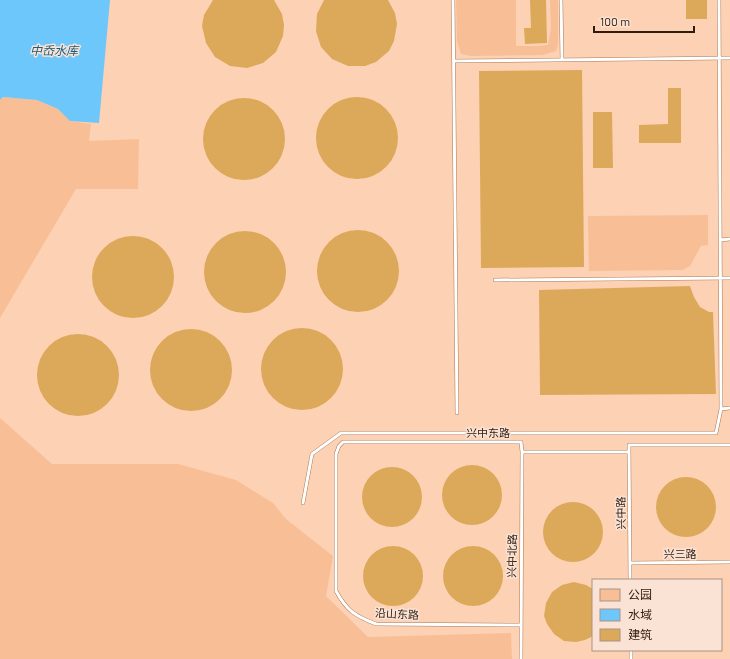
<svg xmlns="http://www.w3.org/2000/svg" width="730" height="659" viewBox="0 0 730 659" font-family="Barlow,'Noto Sans SC',sans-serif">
  <rect width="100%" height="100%" fill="#fdd1b3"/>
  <!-- green -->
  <path fill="#f8bf96" d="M456,0H516V46H538L548,45L551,28L550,0H558V44L556,51L543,55L471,56L461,54L457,41Z
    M3,97L37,100L58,109L70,121L91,124L89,141L139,139L138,189H76L0,318V100Z
    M708,215V245L701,246L690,266L683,270L589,271L588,216Z
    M0,418L52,464H178L236,480L273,503L286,519L333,556L326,596L368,637L511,633L512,659H0Z"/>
  <!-- water -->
  <path fill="#6ec7fb" d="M0,0H110L99,123L70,121L58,109L37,100L3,97L0,100Z"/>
  <!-- building -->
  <path fill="#dca95b" d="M213,0H274L282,14L284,25L283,36L276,52L263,63L247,68L230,66L215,57L206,43L202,26L204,15Z
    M324,0H388L395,13L397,24L394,41L389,51L376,62L365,66H348L332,59L321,47L316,31L317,14Z
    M530,0H546L547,43L525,44L524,28H531Z
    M686,0H707V19H686Z
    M582,70L584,267L481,268L479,71Z
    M668,88H681V143H639V125L668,124Z
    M316 138a41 41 0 1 1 82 0a41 41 0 1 1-82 0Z
    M203 139a41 41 0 1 1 82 0a41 41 0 1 1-82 0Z
    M593,112H612L613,168H593Z
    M317 271a41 41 0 1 1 82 0a41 41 0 1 1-82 0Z
    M204 272a41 41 0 1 1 82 0a41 41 0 1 1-82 0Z
    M92 277a41 41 0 1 1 82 0a41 41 0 1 1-82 0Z
    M690,286L694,297L700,307L709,312H713L716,394L540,395L539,290Z
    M261 369a41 41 0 1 1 82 0a41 41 0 1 1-82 0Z
    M150 370a41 41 0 1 1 82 0a41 41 0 1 1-82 0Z
    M37 375a41 41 0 1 1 82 0a41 41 0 1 1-82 0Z
    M442 495a30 30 0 1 1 60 0a30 30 0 1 1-60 0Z
    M362 497a30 30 0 1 1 60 0a30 30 0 1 1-60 0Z
    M656 507a30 30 0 1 1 60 0a30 30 0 1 1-60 0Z
    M543 532a30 30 0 1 1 60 0a30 30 0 1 1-60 0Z
    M443 576a30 30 0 1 1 60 0a30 30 0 1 1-60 0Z
    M363 576a30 30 0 1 1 60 0a30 30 0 1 1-60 0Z
    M574,582L586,585L593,589V636L585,640L576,642L564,641L554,634L547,624L544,616L546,603L552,592L562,585Z"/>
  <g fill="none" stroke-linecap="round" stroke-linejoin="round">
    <!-- service casing -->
    <g stroke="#aa7854" stroke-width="4">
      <path id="service" d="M453,0L457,413
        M561,0L562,60
        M454,61L730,58
        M720,240L730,239
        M495,280L730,278
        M721,409L730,408
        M303,503L312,454L341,433H716L721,409L719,0
        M630,563L730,562
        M630,580L629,445H730
        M520,625L376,624C355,616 347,611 336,591V454L339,446L343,442H521L522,452H629
        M631,650V659
        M521,659L522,452"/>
    </g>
    <!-- service -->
    <use href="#service" stroke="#fff" stroke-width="3"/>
  </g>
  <g text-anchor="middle" stroke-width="3" stroke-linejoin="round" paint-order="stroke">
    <!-- street labels -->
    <g font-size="11" fill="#2f1b0c" stroke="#fae3d4">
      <text x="488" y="437">兴中东路</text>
      <text transform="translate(621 513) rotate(-91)" y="4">兴中路</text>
      <text x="680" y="558">兴三路</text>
      <text transform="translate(512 556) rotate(-89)" y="4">兴中北路</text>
      <text transform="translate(397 614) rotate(3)" y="4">沿山东路</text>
    </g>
    <!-- water labels -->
    <g font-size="12" font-style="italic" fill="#195c7f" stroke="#fae3d4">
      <text x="54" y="55">中岙水库</text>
    </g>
  </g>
  <!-- legend -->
  <rect x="592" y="579" width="130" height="72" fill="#fae3d4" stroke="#a99384"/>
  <rect x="600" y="589" width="20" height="12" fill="#f8bf96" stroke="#a99384"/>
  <text x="628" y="599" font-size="12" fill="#2f1b0c">公园</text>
  <rect x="600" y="609" width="20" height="12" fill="#6ec7fb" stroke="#a99384"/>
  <text x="628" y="619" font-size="12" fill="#2f1b0c">水域</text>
  <rect x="600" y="629" width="20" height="12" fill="#dca95b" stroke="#a99384"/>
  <text x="628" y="639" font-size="12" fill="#2f1b0c">建筑</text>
  <!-- scale -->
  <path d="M594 26v6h100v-6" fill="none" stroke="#2f1b0c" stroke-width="2"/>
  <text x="600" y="26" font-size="12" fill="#2f1b0c" stroke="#fae3d4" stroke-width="3" paint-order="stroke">100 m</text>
</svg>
